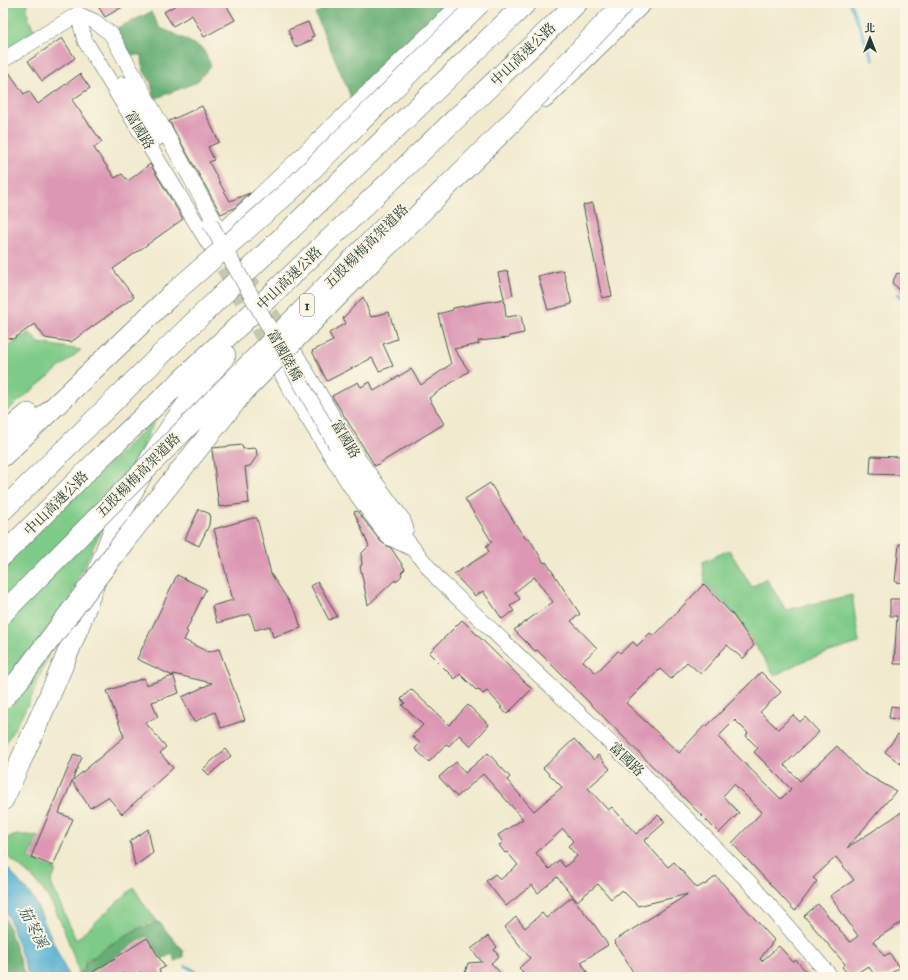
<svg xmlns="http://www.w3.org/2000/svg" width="908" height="980" viewBox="0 0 908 980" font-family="'IM FELL Great Primer','Noto Serif TC',serif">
  <rect width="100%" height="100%" fill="#fcf5e5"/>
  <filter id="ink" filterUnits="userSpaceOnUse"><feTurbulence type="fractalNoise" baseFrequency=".025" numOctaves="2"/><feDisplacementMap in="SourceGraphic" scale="8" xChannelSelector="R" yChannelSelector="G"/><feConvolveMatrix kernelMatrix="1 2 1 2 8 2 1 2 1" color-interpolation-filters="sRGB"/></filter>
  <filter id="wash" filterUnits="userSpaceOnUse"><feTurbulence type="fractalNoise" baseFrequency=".012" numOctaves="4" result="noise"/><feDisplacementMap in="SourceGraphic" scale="16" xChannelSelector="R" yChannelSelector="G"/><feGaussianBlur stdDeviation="0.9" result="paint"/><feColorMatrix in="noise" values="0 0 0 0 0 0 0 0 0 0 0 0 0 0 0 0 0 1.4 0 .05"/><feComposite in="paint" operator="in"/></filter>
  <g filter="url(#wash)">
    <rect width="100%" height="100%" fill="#f1eacf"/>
    <!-- green -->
    <path fill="#7eca88" stroke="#4e845e" d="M3,3H27L28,19L37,34L3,57Z
      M29,332L39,343L81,350L3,414V344L11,345Z
      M157,417L79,576L31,699L3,748V567Z
      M729,550L752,587L766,578L786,610L852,595L859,643C830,652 801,659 775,676L735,614L705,584L703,562Z
      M17,835H29L38,837L29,858L56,870L51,883L76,940L134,887L143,903L157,921L149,922L102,949L95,957L86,958L83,971L79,972C70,947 62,919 47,896C36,878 19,866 3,853V839Z"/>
    <!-- forest -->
    <path fill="#66ae74" stroke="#427654" d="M339,3H492L364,130L356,119L349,92L315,13Z
      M151,12L160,28L175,34L203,49L211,65L197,82L154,99L151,82L143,70L142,55H129L115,29Z
      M3,911L23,970L26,977H3Z
      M159,922L183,951V957L175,961L172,954L162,959L147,936L82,977H77L76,974L84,972L87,960C96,958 98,953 105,949C118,940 144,924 159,922Z"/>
    <!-- water -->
    <path fill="#54b0d2" stroke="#3a7683" d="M3,863L34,899L69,977H29L3,901Z"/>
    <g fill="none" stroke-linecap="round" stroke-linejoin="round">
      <!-- stream -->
      <path stroke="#54b0d2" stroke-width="3" d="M850,3L873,60
        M898,294L905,300
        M186,966L205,977"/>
    </g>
    <g id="blocks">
      <!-- building -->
      <path fill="#db97b3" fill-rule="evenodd" d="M96,3H129L105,17Z
        M180,3H225L235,20L204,37L192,15L173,26L164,12Z
        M308,22L314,36L311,37L312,40L295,47L288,30Z
        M62,38L75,58L42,81L28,61Z
        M6,68L24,94L29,91L38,104L80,74L90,88L72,100L102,142L94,148L115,178L122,174L128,181L150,164L183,219L113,269L134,297L71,342L45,338L35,324L13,339L3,337V69Z
        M202,106L219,142L208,147L214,160L209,162L222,187L230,201L250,193L234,208L221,214L169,121Z
        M593,203L612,296L602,298L583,205Z
        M563,270L572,304L548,310L538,276Z
        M508,271L513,295L504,298L498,273Z
        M897,273L905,275V294L892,283Z
        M363,297L371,317L389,312L397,339L383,344L393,366L379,371L372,358L327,381L312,351L333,341L329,333L346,323L343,318Z
        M504,299L506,317L521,315L524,333L509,336V338L478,341L479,344L454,349L469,371L429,398L444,424L375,466L332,396L358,382L361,387L370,382L374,391L411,369L421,385L451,364L438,314L453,310V308Z
        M242,445L243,449L256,448L257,456L250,466L245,467L249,503L219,507L212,450L213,448Z
        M871,456L901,457V475L870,474Z
        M490,483L518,528L526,539L529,538L544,563L546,562L580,614L571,621L597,648L583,661L596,673L618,651L620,653L633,642L637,646L650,633L654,636L704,584L733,615L754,645L743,659L727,645L701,674L687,662L671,679L660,669L626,703L679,753L705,725L707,726L761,672L781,692L760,712L778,729L793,715L800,722L805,717L819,732L784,765L800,781L837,746L862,772L896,791L847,848L905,810V920L873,941L884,956L890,953L899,968L885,977H876L868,966L851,977L842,967L845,964L804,916L818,904L850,942L858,936L830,896L854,880L836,857L813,878L817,881L795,911L732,843L762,812L734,784L723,796L739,813L719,833L537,650L535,651L514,630L553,602L534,577L515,592L520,599L510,606L514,611L502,619L483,591L475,596L454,574L489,552L486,546L492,542L465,499ZM735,720L748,733L746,736L758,748L754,752L791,789L781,799L718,737Z
        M199,509L210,514L209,525L199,546L185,539Z
        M357,511L381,542L391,548L405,569L401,573L402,575L396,582L395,580L368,605L360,566L362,565L361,554L369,546L354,512Z
        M253,518H257L271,574L296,612L301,628L273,637L270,626L255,630L250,614L217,623L212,606L233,600L214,529Z
        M899,544H905V583L895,582Z
        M177,575L206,589L186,631L188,632L184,640L208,652L219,649L245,720L221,728L215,712L194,722L182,697L212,683L173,674L179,693L152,702L158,717L145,722L166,747L160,753L173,768L122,814L108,797L90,808L72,781L59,813L73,819L53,866L31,857L74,754L82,757L72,781L124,737L107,691L144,678L146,685L173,676L137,659Z
        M318,582L337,616L329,620L311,586Z
        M890,599H905V664H894L897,616H890Z
        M462,620L532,689L507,714L500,708L502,707L487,691L483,694L478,689L476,690L460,674L455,679L429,653Z
        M411,689L449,725L468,705L489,725L470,746L459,735L449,746L446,744L429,762L415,749L420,743L412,736L423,725L402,705L405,703L401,699Z
        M891,706L905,708V720L889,718Z
        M898,734L905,739V767L885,752Z
        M574,739L594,760L598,755L610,769L588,788L608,810L612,807L636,834L658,815L665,822L644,841L668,867L674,862L697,888L704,884L705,885L716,876L774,940L760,959L762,961L779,946L793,962L796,960L811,977H636L614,941L688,894L638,906L622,890L611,899L598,884L577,901L557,877L538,893L532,885L506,906L486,881L495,874L500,880L518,865L507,852L505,853L499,845L503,843L498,835L523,819L483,774L457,797L439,777L456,762L465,773L488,753L510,777L507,780L534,811L562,787L543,768ZM563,829L573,841L568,846L577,856L565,867L559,860L549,869L536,853Z
        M225,749L231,756L209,775L203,769Z
        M148,829L153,853L135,866L130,841Z
        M572,897L596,927L608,945L581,962L590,977H519L524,973L519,968L530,958L505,927L516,917L525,928L542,913L546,918Z
        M488,936L497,947L494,950L499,956L491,963L504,977H464L468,963L482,962L471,949Z
        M147,938L165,967L159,970L162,977H143L141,972L132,977H126L123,973L116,977H85Z"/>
    </g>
  </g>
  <g filter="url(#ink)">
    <use href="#blocks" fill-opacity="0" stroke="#3e574b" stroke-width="1"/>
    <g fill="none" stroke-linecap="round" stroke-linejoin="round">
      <!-- minor-tunnel -->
      <path stroke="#c7c7b0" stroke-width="15" stroke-dasharray="15 8" stroke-linecap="butt" d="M212,248L264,340
        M246,274L279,325"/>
      <!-- minor casing -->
      <g stroke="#3e574b" stroke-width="16">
        <path id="minor" d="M78,14L85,41L209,244L461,3
          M78,14L94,21L111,34L221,233
          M3,60L78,14
          M123,84L158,138
          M546,100L645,3
          M285,336L359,460L403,520L406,529
          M270,352L292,393L351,487L388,537L411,548
          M336,445L383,511L438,579L641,772L749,882L831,977"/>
      </g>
      <!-- highway casing -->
      <g stroke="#3e574b" stroke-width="22">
        <path id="highway" d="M3,435L28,414
          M3,456L170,296
          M3,510L191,325L526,3
          M3,555L98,460L577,3
          M3,800C29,742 56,684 79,625C96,580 110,533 133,490C159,441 190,398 225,355"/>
      </g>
      <!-- minor -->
      <use href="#minor" stroke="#fff" stroke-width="15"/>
      <!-- highway -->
      <use href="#highway" stroke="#fff" stroke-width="21"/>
      <!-- minor-bridge casing -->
      <g stroke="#3e574b" stroke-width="16" stroke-linecap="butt">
        <path id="minor-bridge" d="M210,223L336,445"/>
      </g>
      <!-- highway-bridge casing -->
      <g stroke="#3e574b" stroke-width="22" stroke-linecap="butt">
        <path id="highway-bridge" d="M170,296L292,189L480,3
          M3,613L390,222
          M3,698L19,680L125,540L243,392L369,264L520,114L624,3"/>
      </g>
      <!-- minor-bridge -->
      <use href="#minor-bridge" stroke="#fff" stroke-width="15"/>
      <!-- highway-bridge -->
      <use href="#highway-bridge" stroke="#fff" stroke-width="21"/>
    </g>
  </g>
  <g text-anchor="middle" stroke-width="4" stroke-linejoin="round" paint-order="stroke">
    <!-- shield labels -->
    <rect fill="#fcf5e5" stroke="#617469" stroke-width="1" x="300" y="294" width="14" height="22" rx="3"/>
    <g font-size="13" font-weight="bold" fill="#1f3d34">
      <text x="307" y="310">1</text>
    </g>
    <!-- street labels -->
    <g font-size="14" fill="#1f3d34" stroke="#fcf5e5">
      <text transform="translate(523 54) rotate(-44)" y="5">中山高速公路</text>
      <text transform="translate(140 130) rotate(59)" y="5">富國路</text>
      <text transform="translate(366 246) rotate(-45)" y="5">五股楊梅高架道路</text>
      <text transform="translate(289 278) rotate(-44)" y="5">中山高速公路</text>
      <text transform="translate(285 355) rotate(61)" y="5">富國陸橋</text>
      <text transform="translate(346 439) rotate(59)" y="5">富國路</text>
      <text transform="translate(138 475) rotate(-45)" y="5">五股楊梅高架道路</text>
      <text transform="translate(56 503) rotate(-45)" y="5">中山高速公路</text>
      <text transform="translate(627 759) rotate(44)" y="5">富國路</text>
    </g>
    <!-- water labels -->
    <g font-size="15" font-style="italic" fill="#2c5a5c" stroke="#fcf5e5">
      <text transform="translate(33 927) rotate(63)" y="5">茄苳溪</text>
    </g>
  </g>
  <!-- margin -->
  <rect width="908" height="980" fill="none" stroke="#fcf5e5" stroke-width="16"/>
  <!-- north arrow -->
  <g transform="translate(870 38)" stroke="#fcf5e5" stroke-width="3" paint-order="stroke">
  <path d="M0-3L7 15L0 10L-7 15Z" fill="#1f3d34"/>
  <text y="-6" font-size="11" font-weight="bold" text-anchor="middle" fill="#1f3d34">北</text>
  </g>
</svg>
